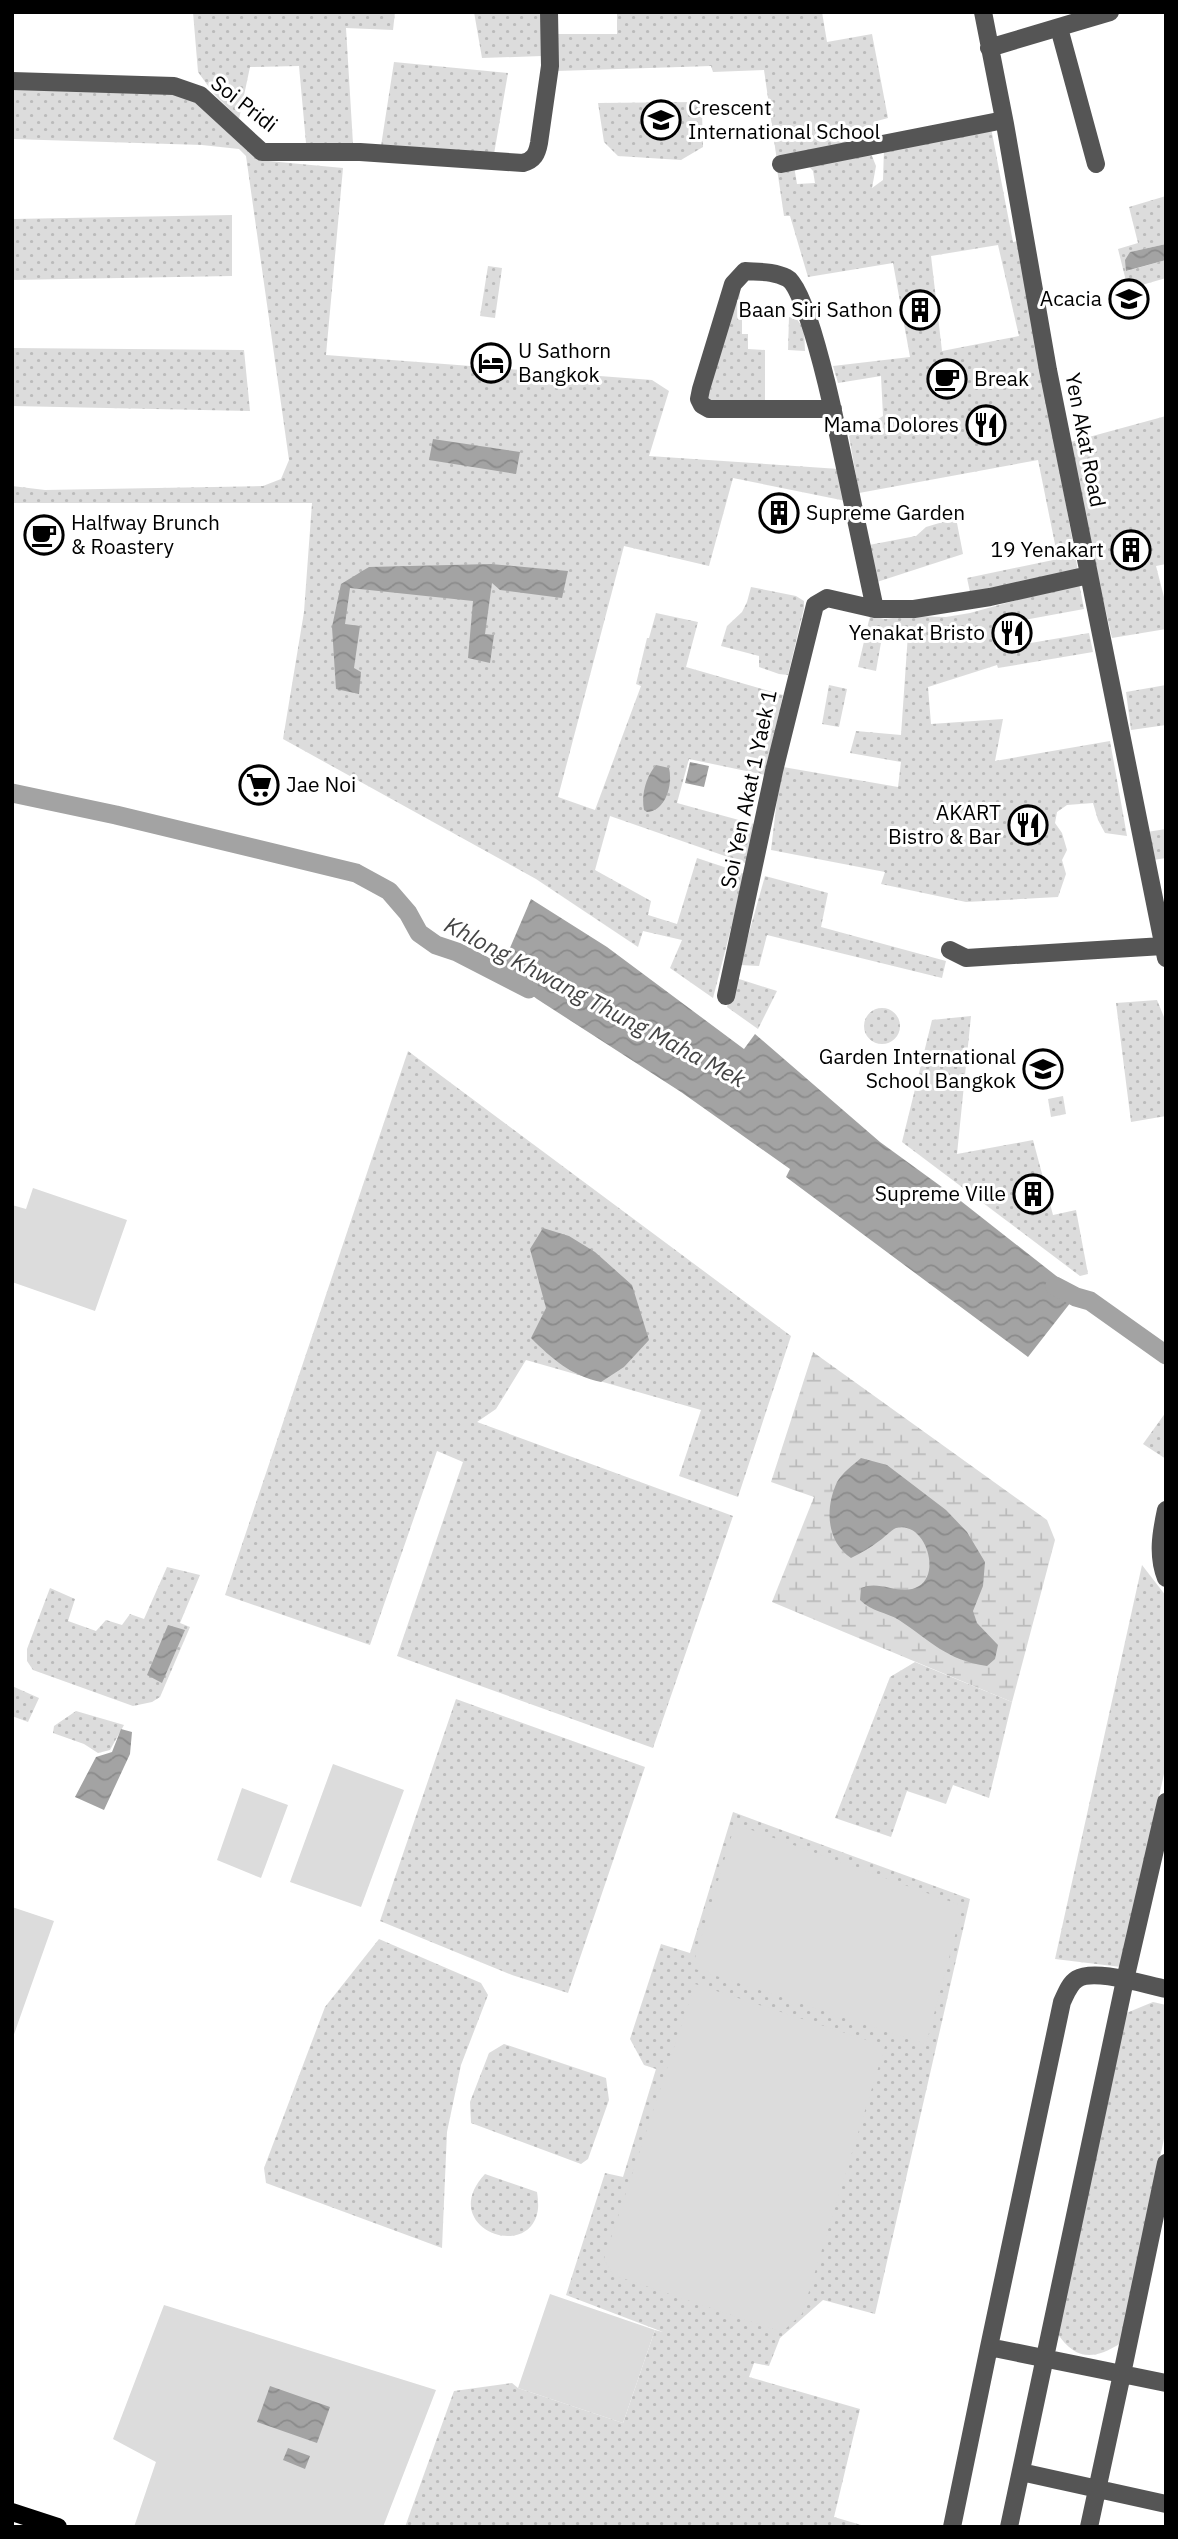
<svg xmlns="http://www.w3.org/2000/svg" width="1178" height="2539" viewBox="0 0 1178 2539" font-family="'IBM Plex Sans',sans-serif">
  <defs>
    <pattern id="grass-dots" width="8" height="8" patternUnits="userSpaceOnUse" patternTransform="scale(1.75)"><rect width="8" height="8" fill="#dcdcdc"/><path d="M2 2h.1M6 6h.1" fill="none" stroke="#bbb" stroke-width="1.8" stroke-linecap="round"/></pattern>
    <pattern id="wetland-marsh" width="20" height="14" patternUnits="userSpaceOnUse" patternTransform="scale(1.75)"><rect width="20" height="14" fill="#dcdcdc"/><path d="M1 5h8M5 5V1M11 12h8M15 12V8" fill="none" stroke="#bbb"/></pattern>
    <pattern id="water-waves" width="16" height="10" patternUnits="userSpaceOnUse" patternTransform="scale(1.75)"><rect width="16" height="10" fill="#a3a3a3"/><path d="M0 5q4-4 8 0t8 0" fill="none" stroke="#8b8b8b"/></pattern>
  </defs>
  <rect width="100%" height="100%" fill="#fff"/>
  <!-- grass -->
  <path fill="url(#grass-dots)" fill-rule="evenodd" d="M193,12H395L393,30L346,28L353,144L306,143L299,66L250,67L239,119L214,94L198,72Z
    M474,12H542V56L482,58Z
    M617,12H822L827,42L872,34L888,118L877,121L873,141L777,161L764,70L713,72L711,66L557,71L558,34H617Z
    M394,62L508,73L494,154L381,146Z
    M12,89L174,93L203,102L258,160L343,168L326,355L652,380L669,391L649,456L839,469L846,501L733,478L709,566L624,546L558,797L595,810L641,686L636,684L647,638H649L656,613L698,622L686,667L783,695L765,775L689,759L677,803L757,825L748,864L610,816L595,870L651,901L648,915L677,924L697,858L745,874L713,998L670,968L682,940L643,931L638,947L536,879L283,739L304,612L312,503H12V486L45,490L263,486L281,479L289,460L246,156L239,149L202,145L12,139Z
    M698,102L702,113L703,147L681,160L618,156L604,142L598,103Z
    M991,128L1013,242L1018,241L1078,571L970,592L967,578L1058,559L1038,460L859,493L849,436L883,416L881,376L838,383L833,366L910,357L893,263L808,277L790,216H784L777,169L794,166L797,184L815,183L813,171L806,163L870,151L876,166L872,188L883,180L884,148ZM998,245L1019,336L942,351L931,256Z
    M1166,196V244L1130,252L1127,271L1166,260V278L1128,289L1118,249L1138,243L1129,207Z
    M232,215V276L12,280V219Z
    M488,266L502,268L495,318L480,316Z
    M740,285L739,315L742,316V334H748V349L765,350V402H711L707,398Z
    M789,317L796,318L804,329L805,351L788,350Z
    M12,348L244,350L250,411L12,406Z
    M1166,416V564L1156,566L1166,605V629L1112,638L1067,443Z
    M956,518L963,554L877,582L869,545L916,536L926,527Z
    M1079,583L1084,609L992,626L996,649L1089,633L1093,652L998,668L997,665L928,687L931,724L1003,719L995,761L1110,741L1127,836L1105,833L1098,820L1093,803L1067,805L1057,812L1055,823L1062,833L1067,850L1062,860L1066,874L1058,897L966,902L881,884L885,872L771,850L777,799L783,767L898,787L901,762L850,753L856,731L901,735L908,634L883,631L876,671L858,667L870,616L885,619L909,616L946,617L970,613Z
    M751,587L796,596L804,601V608L788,675L779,674L759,667V656L721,646L727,626L742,612L747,602Z
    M829,685L847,689L839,727L822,724Z
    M1166,685V725L1131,730L1126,692Z
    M1166,829V858L1153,860L1147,832Z
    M765,876L828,893L821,927L946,961L942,978L767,935L759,966L740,965Z
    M736,978L777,991L758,1029L727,1007Z
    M1157,1000L1166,1022V1116L1131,1122L1116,1003Z
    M864 1026a18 18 0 1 1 36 0a18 18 0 1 1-36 0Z
    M971,1016L957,1154L1033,1140L1053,1215L1076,1210L1088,1274L1080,1276L902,1142L932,1020Z
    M408,1051L791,1336L738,1497L679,1476L701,1410L526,1360L496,1409L477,1422L733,1516L653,1748L397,1656L463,1462L437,1451L370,1645L225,1595Z
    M1063,1096L1066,1114L1051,1117L1048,1099Z
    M1166,1412V1459L1143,1444Z
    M1142,1565L1166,1596V1765L1121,1967L1055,1959Z
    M167,1567L200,1575L180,1623L190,1627L160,1697L152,1702L133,1706L33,1670L27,1661V1649L50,1588L75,1599L68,1621L96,1631L106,1620L122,1625L130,1614L144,1619Z
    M915,1662L1012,1702L989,1798L953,1785L946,1804L907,1791L891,1837L835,1818L890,1677Z
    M12,1686L39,1698L28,1722L12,1716Z
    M456,1699L645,1767L568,1993L512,1975L380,1921Z
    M76,1711L124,1725L110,1750L98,1753L84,1744L53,1733L54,1726Z
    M733,1812L970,1899L875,2314L823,2300L780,2338L769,2366L754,2363L749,2377L860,2409L834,2517L868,2527H405L454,2391L512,2383L518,2388L623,2423L655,2330L663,2332L566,2295L605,2173L623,2177L656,2069L644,2065L630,2039L661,1944L690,1953Z
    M379,1939L481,1983L488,1995L461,2065L447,2132L442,2248L266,2183L264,2168L325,2007Z
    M1153,2002L1166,2005V2129L1121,2343C1094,2360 1076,2361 1057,2333L1124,2014Z
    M504,2044L606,2078L609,2100L588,2159L581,2164L471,2123L470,2102L489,2053Z
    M485,2174L537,2192C538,2199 539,2207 537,2214C525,2261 437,2226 485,2174Z"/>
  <!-- wetland -->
  <path fill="url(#wetland-marsh)" d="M813,1352L1047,1520L1055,1540L1012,1702L772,1602L814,1497L771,1482Z"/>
  <!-- pitch -->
  <path fill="#dcdcdc" d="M33,1188L127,1220L95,1311L12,1282V1205L26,1209Z
    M333,1764L404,1790L361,1907L290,1882Z
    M242,1788L288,1805L261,1878L217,1860Z
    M735,1824L963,1906L926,2044L692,1968Z
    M12,1907L54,1921L12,2040Z
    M695,1984L885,2046L802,2314L782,2332L613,2275L604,2259Z
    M550,2294L655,2330L623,2423L518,2388Z
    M164,2305L436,2390L383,2527H134L156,2462L113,2439Z"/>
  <!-- water -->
  <path fill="url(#water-waves)" d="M1166,244V260L1126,271L1125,260L1130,252Z
    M433,439L520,452L516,474L429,460Z
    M491,564L568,571L562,598L500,590L492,583L485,634L494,635L490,663L468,658L473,601L350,588L345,624L360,626L354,668L361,672L359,694L336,689L332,627L341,584L369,567Z
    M690,762L709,766L704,787L685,783Z
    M656,765L669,768C673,784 666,811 647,812L644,810C641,794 646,777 656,765Z
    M531,899L607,947L744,1049L755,1034L880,1142L957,1198L1078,1293L1028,1357L786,1177L790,1169L681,1092L537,999L500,971Z
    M543,1228L569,1236L595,1252L632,1285L649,1340L624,1367L601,1382C572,1376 552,1359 531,1338L546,1308L530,1249Z
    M861,1458L887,1465L946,1510L967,1532L985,1562L983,1586L973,1611L977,1623L998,1645L995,1659L987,1666C946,1660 931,1641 899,1620C886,1612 872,1612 860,1600L861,1588C880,1579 901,1597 919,1586C942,1572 924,1520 896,1528C891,1530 884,1538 879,1541C870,1548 861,1553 851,1558C826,1541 825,1508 837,1482C842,1473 853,1465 861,1458Z
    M168,1625L185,1630L162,1683L147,1675Z
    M121,1729L132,1732L130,1754L104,1810L75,1797L96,1757L112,1752Z
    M270,2386L330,2407L317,2443L257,2422Z
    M288,2448L310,2456L305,2469L283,2460Z"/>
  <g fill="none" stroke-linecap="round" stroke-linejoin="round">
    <!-- canal -->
    <path stroke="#a3a3a3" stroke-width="19" d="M12,793L116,815L356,873L389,891L408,913L419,933L436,945L457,952L529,989
      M1055,1286L1076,1297L1090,1301L1166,1355"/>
    <!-- minor -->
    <path stroke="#555" stroke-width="18" d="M983,12L1005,124L1048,370L1166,958
      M1059,28L1096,164
      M989,48L1110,12
      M12,81L174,86L200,95L262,152H360L523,163C534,160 537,154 539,143L550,66L549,12
      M781,164L1004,120
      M833,409H709L702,405L699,399L701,389L733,284L745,271C759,272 774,271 787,278C806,287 831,401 836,425L875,609
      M950,950L966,958L1163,946
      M726,996L774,771L815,605L827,598L875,609H914L990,597L1089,575
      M1166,1510C1161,1533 1157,1556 1166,1578
      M1166,2163L1122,2374L1166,2383
      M989,2347L1062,2002C1066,1994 1069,1984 1077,1979C1095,1968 1145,1985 1166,1989
      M1021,2472L1166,2504
      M952,2527L989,2347L1122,2374L1089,2527
      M1009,2527L1125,1980L1166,1802"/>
    <!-- major -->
    <path stroke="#000" stroke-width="18" d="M12,2512L58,2527"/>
  </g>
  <!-- icons -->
  <defs>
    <g id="school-ring" transform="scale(2.0125)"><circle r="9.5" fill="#fff" stroke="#000" stroke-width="1.5"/><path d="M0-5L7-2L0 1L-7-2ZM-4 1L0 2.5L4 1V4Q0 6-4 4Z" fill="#000"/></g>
    <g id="building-ring" transform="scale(2.0125)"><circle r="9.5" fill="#fff" stroke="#000" stroke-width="1.5"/><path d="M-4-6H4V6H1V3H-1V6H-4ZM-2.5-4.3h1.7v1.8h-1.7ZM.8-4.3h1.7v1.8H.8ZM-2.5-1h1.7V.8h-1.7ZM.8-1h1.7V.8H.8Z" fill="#000"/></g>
    <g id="hotel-ring" transform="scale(2.0125)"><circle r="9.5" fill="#fff" stroke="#000" stroke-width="1.5"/><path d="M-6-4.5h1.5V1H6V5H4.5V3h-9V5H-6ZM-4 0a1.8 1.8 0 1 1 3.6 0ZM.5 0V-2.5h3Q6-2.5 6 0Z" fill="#000"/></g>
    <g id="cafe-ring" transform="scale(2.0125)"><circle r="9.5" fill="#fff" stroke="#000" stroke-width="1.5"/><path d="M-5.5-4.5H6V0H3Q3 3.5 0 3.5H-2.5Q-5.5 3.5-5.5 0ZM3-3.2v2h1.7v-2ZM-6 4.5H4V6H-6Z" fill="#000"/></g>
    <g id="restaurant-ring" transform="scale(2.0125)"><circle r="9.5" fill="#fff" stroke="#000" stroke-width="1.5"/><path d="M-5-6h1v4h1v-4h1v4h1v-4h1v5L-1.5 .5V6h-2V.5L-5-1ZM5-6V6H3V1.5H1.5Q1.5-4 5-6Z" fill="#000"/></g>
    <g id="supermarket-ring" transform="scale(2.0125)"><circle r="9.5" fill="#fff" stroke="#000" stroke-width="1.5"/><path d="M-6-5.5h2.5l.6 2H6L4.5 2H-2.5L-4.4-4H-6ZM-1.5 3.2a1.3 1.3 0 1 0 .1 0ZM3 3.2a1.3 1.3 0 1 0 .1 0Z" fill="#000"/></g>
  </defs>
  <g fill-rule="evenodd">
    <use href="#school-ring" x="661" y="120"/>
    <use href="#school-ring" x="1129" y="299"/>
    <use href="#building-ring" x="920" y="310"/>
    <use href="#hotel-ring" x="491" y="363"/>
    <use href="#cafe-ring" x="947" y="379"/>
    <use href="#restaurant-ring" x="986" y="425"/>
    <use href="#building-ring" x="779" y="513"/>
    <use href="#cafe-ring" x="44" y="535"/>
    <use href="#building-ring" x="1131" y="550"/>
    <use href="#restaurant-ring" x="1012" y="633"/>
    <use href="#supermarket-ring" x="259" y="785"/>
    <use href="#restaurant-ring" x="1028" y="825"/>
    <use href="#school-ring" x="1043" y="1069"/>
    <use href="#building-ring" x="1033" y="1194"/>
  </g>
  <g text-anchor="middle" stroke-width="6" stroke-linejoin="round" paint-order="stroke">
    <!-- street labels -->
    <g font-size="21" fill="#000" stroke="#fff">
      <text transform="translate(244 104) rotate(38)" y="7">Soi Pridi</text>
      <text transform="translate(1085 440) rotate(79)" y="7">Yen Akat Road</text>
      <text transform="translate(749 789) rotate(-78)" y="7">Soi Yen Akat 1 Yaek 1</text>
    </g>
    <!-- poi labels -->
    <g font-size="21" fill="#000" stroke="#fff" text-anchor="end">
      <text x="688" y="115" text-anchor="start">Crescent<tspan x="688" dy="24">International School</tspan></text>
      <text x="1102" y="306">Acacia</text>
      <text x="893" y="317">Baan Siri Sathon</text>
      <text x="518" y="358" text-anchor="start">U Sathorn<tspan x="518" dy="24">Bangkok</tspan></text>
      <text x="974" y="386" text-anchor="start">Break</text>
      <text x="959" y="432">Mama Dolores</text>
      <text x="806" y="520" text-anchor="start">Supreme Garden</text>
      <text x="71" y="530" text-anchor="start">Halfway Brunch<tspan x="71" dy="24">&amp; Roastery</tspan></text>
      <text x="1104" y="557">19 Yenakart</text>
      <text x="985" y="640">Yenakat Bristo</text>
      <text x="286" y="792" text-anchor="start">Jae Noi</text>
      <text x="1001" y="820">AKART<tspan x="1001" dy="24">Bistro &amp; Bar</tspan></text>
      <text x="1016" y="1064">Garden International<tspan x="1016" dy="24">School Bangkok</tspan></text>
      <text x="1006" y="1201">Supreme Ville</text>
    </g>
    <!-- water labels -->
    <g font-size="23" font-style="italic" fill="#444" stroke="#fff">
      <text transform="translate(595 1002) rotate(28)" y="8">Khlong Khwang Thung Maha Mek</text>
    </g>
  </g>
  <!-- border -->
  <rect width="1178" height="2539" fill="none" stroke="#000000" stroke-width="28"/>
</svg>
